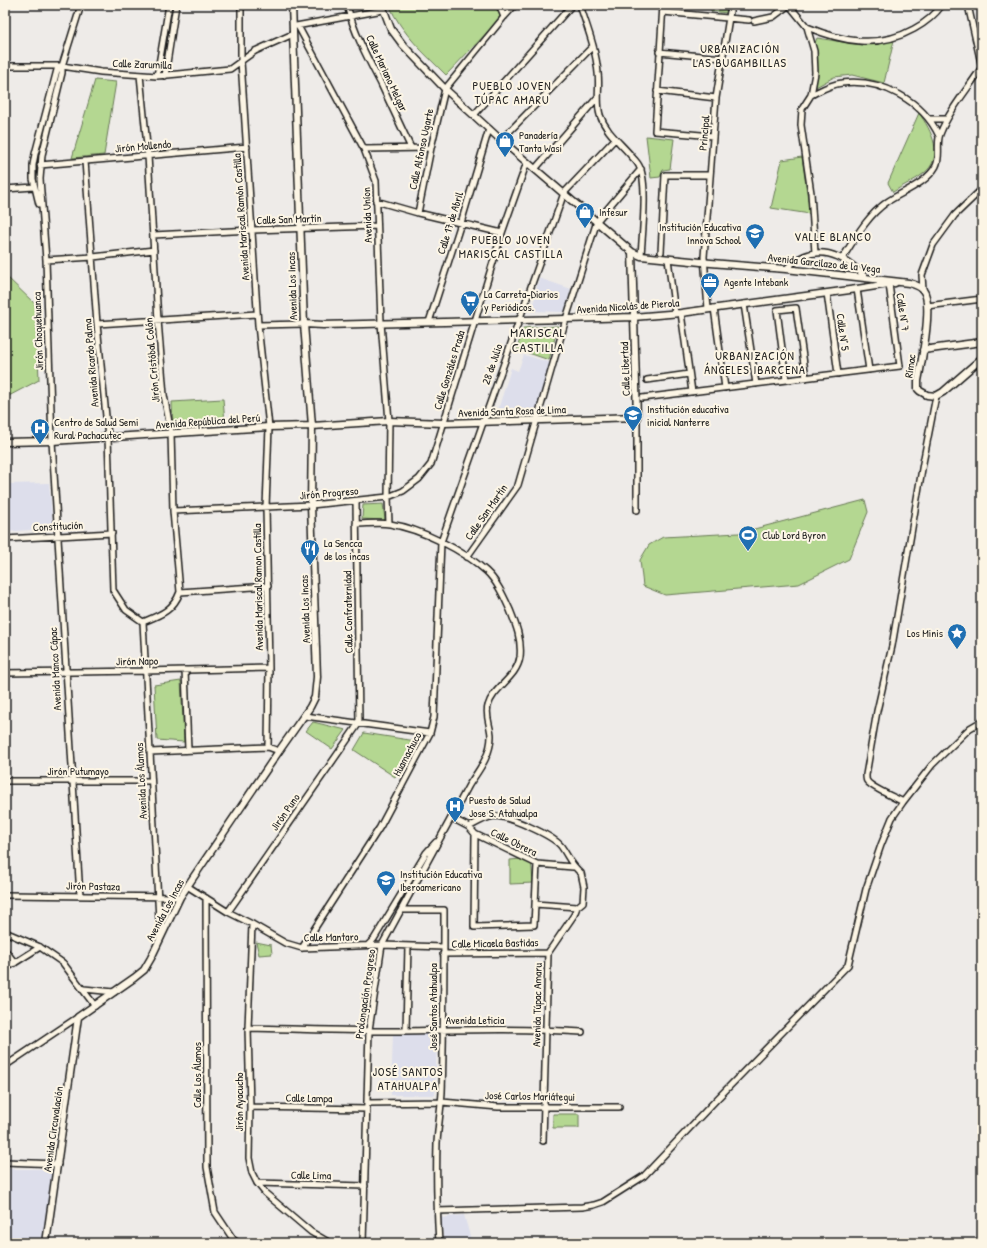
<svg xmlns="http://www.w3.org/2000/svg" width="987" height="1248" viewBox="0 0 987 1248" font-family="'Patrick Hand',sans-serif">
  <rect width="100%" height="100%" fill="#eeebe8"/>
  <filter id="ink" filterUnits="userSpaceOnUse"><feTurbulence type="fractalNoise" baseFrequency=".025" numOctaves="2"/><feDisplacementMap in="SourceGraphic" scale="8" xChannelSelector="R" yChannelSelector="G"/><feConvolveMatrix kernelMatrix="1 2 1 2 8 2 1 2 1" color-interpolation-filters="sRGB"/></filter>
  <g filter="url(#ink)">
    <!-- built -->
    <path fill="#dddeeb" d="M539,278L571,289L565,312L532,311Z
      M524,355L552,363L536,413H497L511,368L518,371Z
      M49,483L53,528L5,532V484Z
      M393,1034H437L435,1095H391Z
      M5,1169H52L42,1243H5Z
      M464,1215L472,1243H444L441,1218Z"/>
    <!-- green -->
    <path fill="#b4d791" stroke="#687a56" d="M389,5H496L500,15V19L446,75C424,53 402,34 389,5Z
      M712,5H727V13L711,11Z
      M817,38L862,45L894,40L884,83L852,75L834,77L816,87L814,85L817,61L815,43Z
      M95,80L116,82L104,155L72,158Z
      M919,113C931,130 946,157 923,174C914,181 903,185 893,192L888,183Z
      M646,136L674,139L670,169L663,170L660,177L651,178Z
      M802,157L810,214L771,208L782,160Z
      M5,275L36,305L39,380L5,398Z
      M558,326L549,360L517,349L523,328Z
      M223,399L225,423L173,426L172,402Z
      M865,500L868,512L849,559L799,584L665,595L643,586L640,560L649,545L663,537L739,533Z
      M383,504L385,520L362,519L363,505Z
      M181,681L184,742L157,740L154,685Z
      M313,722L346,730L332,749L306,731Z
      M364,733L416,741L395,777L354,750Z
      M531,858L533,883L510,884V860Z
      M256,942L271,945L272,954L259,955Z
      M553,1114H579V1128H553Z"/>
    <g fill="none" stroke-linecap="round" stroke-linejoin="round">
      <!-- minor casing -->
      <g stroke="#1c1c1c" stroke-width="8">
        <path id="minor" d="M241,5V61L258,325L269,427L266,507L269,668L268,747
          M347,5C354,33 368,59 381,84C391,105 401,127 411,148
          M499,5L504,17
          M580,5C587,27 596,49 598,73C600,87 596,101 600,115C606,133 622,144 633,158C636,161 639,165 640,168C648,185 642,236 641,256
          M663,5L655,131L713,136
          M789,5L807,27L814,51L815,73L811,95L802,109L801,125L811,193L815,253
          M968,5L982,68
          M663,12L749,20
          M754,21L773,17L789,5
          M296,26L383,10
          M298,26L364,149L376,181L381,323L389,421L388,497L389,524
          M807,27C843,42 878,49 914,29C925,23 935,15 942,5
          M659,52L723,58
          M5,66H62L101,72L157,76L230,69L255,51L293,34
          M140,75L148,156L158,320L164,395L171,433L173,511L180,592C173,611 160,615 143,622
          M157,76L169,5
          M165,76L176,5
          M657,91L716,98
          M811,95C821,90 831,84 842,83C881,78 923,101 939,136
          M474,115L572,5
          M930,119H946
          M501,140L593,46
          M364,149L431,148
          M85,161L97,324L108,437L113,590L126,610L143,622
          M40,165L247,147
          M535,169L597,98
          M5,189L34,187
          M376,201L418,213L502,233
          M39,204L33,179V165L35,154L57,70L62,66
          M418,213L431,148L445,89L504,17L515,5
          M153,235L252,230L377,226
          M661,252L665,175H710
          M668,259L675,313
          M842,259C855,238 867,216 887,202C903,191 926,184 936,166C941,156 936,144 940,134C950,109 968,89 982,67
          M46,260L93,257L154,250
          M786,269C791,264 797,259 804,256C827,246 851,261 866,278
          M857,289L869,370
          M923,290L922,275L933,245L955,215L982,189
          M827,293L838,374
          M744,304L756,384
          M927,306L982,299
          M714,308L725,388
          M708,309L704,257L716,98L731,5
          M681,313L692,392
          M429,322L461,223L489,129
          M97,324L257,314
          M258,325L304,324
          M647,380L689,374
          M786,380L777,310L796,308L806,378
          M642,398L900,366L889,284
          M637,417V510
          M173,511L311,505L388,497L403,491L419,479L431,464L502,233L527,162
          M356,524C367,524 379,522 390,524C421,529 463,550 486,571C497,581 504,597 510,610C516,625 522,640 520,657C517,678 493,687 488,706C485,716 491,727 491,736C491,755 479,770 469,785L382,945L369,1030L363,1243
          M5,539L112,533
          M467,557L518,485L566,319L597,221L641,169
          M180,592L268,586
          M143,622L160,938
          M185,670L188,750
          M5,673L145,671L269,668
          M305,716L430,733
          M150,752L268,747L279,751
          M5,781H151
          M903,802C896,798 870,787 867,781C866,780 866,777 866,775L877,711L892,646L923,463L936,396
          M452,818L469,827L475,834L537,864L573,867
          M469,827C476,823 486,817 494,816C509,816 552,835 561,846C569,857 570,864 581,873L584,887L583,902L577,907L574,915L548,953L543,1141
          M475,834L474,927L534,925L537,864
          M187,886L228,912L252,924L285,943L302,948L382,945L443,947
          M5,895L180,897
          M80,896L52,441L46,260L40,179L42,155L62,73V66L81,5
          M206,898L207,1167L215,1212L233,1239L238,1243
          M535,904L577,907
          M401,910H444C444,971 444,1031 442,1092C441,1109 438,1126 437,1143C436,1177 437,1210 439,1243
          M228,912L359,723L356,501
          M252,924L248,1028L250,1107L249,1158L252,1173L257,1183L265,1193L311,1232L330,1243
          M5,932L40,947L63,963L95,1006
          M368,945L374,939L426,853L436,842
          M302,948L380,827L430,733L434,717L441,542L564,193L615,139
          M5,950L15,963
          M443,954L548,953
          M5,969L40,947
          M84,989L114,992
          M248,1028C299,1029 349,1031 400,1031C461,1030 521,1028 582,1032
          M406,1031L408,946
          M5,1066L78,1017
          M367,1103L442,1102L498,1107H619
          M250,1107L367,1109
          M5,1162L58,1164
          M257,1183L365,1186
          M437,1211L582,1207L594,1205L603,1202L644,1176L717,1099L848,965L866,889L881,845L892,818L903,802L932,765L970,728L982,721"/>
      </g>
      <!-- tertiary casing -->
      <g stroke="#1c1c1c" stroke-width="9">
        <path id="tertiary" d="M382,5L391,29L403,45L445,89L501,140L632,252L641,256L711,263L786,269L909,283C913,284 920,286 923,290C934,303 921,364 918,381V389L920,391L927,395L936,396L943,392L982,358
          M304,324L323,325L566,319L633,317L681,313L857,289L895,283
          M923,350L982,342
          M5,442L52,441L269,427L312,426L389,421L444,423L637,417L632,252
          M46,1243L78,1017L134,978L144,970L151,958L180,897L279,751L310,707L315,697L317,677L311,505L312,426L304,324L292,5"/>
      </g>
      <!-- minor -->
      <use href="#minor" stroke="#fcf5e5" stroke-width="5"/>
      <!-- tertiary -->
      <use href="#tertiary" stroke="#fcf5e5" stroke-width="6"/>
    </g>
  </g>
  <!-- icons -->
  <defs>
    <g id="shop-pin" transform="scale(1)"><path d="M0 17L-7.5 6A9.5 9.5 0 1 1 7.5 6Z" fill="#1f6fb2" stroke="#fcf5e5"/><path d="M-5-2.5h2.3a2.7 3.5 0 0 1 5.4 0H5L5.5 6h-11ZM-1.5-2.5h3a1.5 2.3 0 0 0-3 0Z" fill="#fff"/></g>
    <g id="school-pin" transform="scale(1)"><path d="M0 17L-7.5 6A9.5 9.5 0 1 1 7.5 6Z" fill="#1f6fb2" stroke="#fcf5e5"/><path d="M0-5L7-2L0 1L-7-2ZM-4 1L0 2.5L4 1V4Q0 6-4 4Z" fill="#fff"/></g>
    <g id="office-pin" transform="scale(1)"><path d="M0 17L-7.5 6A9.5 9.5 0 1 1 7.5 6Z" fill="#1f6fb2" stroke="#fcf5e5"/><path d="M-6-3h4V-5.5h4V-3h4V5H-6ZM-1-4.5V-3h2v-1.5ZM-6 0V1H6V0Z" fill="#fff"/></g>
    <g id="supermarket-pin" transform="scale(1)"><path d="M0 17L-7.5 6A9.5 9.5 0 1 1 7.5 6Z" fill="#1f6fb2" stroke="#fcf5e5"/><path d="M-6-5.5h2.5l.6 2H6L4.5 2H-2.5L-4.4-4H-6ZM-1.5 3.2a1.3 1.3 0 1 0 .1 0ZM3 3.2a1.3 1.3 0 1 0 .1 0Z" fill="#fff"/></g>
    <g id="hospital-pin" transform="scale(1)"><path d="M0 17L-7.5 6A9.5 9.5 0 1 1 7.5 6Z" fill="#1f6fb2" stroke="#fcf5e5"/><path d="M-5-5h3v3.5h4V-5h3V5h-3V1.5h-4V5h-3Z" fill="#fff"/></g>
    <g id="stadium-pin" transform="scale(1)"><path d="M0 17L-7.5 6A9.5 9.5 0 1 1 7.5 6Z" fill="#1f6fb2" stroke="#fcf5e5"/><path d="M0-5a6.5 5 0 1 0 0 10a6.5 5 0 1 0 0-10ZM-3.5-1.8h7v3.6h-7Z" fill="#fff"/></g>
    <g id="restaurant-pin" transform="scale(1)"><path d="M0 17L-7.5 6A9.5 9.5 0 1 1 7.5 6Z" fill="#1f6fb2" stroke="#fcf5e5"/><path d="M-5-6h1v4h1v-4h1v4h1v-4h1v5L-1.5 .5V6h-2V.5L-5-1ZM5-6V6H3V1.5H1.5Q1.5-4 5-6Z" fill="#fff"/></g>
    <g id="sight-pin" transform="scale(1)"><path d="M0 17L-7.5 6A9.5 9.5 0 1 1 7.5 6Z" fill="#1f6fb2" stroke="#fcf5e5"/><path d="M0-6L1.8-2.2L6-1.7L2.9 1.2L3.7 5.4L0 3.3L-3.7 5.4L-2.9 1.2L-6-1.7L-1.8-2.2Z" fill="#fff"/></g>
  </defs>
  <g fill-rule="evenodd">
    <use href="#shop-pin" x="505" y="141"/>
    <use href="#shop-pin" x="585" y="212"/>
    <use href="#school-pin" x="755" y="233"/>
    <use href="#office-pin" x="710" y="282"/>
    <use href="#supermarket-pin" x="470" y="300"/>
    <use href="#school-pin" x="633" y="415"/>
    <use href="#hospital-pin" x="40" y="428"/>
    <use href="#stadium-pin" x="748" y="535"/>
    <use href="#restaurant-pin" x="310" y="549"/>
    <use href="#sight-pin" x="957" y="633"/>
    <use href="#hospital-pin" x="455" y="806"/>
    <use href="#school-pin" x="386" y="880"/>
  </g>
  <g text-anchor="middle" stroke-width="4" stroke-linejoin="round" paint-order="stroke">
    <!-- street labels -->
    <g font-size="11" fill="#1c1c1c" stroke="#fcf5e5">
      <text transform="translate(142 64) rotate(2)" y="4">Calle Zarumilla</text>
      <text transform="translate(387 73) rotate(65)" y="4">Calle Mariano Melgar</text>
      <text transform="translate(704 133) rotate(-85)" y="4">Principal</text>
      <text transform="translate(143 146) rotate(-5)" y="4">Jirón Mollendo</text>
      <text transform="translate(421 149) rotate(-78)" y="4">Calle Alfonso Ugarte</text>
      <text transform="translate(367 215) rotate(-92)" y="4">Avenida Uníon</text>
      <text transform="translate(241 217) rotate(-94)" y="4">Avenida Mariscal Ramón Castilla</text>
      <text transform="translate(289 219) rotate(-2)" y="4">Calle San Martín</text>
      <text transform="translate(450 223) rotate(-73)" y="4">Calle 17 de Abril</text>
      <text transform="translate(824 263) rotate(6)" y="4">Avenida Garcilazo de la Vega</text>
      <text transform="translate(292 286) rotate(-92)" y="4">Avenida Los Incas</text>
      <text transform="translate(628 306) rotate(-4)" y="4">Avenida Nicolás de Pierola</text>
      <text transform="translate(903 312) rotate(82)" y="4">Calle N° 7</text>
      <text transform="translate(38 331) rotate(-92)" y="4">Jirón Choquehuanca</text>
      <text transform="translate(843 332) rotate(82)" y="4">Calle N° 5</text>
      <text transform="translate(152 360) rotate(-95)" y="4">Jirón Cristóbal Colón</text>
      <text transform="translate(91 363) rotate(-95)" y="4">Avenida Ricardo Palma</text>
      <text transform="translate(492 364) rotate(-71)" y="4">28 de Julio</text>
      <text transform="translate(910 366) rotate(-82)" y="4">Rímac</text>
      <text transform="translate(625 369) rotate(-92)" y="4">Calle Libertad</text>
      <text transform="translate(449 370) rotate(-73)" y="4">Calle Gonzáles Prada</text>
      <text transform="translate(512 411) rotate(-2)" y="4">Avenida Santa Rosa de Lima</text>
      <text transform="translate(208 421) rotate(-4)" y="4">Avenida República del Perú</text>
      <text transform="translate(329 493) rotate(-5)" y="4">Jirón Progreso</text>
      <text transform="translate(486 512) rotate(-55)" y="4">Calle San Martín</text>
      <text transform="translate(58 526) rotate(-3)" y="4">Constitución</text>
      <text transform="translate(258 587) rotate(-91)" y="4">Avenida Mariscal Ramon Castilla</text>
      <text transform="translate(305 609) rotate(-92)" y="4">Avenida Los Incas</text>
      <text transform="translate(348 612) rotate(-91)" y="4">Calle Confraternidad</text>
      <text transform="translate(137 661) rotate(-1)" y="4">Jirón Napo</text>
      <text transform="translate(55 669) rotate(-93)" y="4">Avenida Manco Cápac</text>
      <text transform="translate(407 754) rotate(-62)" y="4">Huamachuco</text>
      <text x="78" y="775">Jirón Putumayo</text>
      <text transform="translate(141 781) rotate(-93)" y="4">Avenida Los Álamos</text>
      <text transform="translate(285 812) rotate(-55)" y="4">Jirón Puno</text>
      <text transform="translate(514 842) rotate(26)" y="4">Calle Obrera</text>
      <text transform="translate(93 886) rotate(1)" y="4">Jirón Pastaza</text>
      <text transform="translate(165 910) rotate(-62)" y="4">Avenida Los Incas</text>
      <text transform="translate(331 937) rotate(-1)" y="4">Calle Mantaro</text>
      <text transform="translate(495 943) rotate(-1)" y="4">Calle Micaela Bastidas</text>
      <text transform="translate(365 994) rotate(-82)" y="4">Prolongación Progreso</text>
      <text transform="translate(537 1005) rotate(-89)" y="4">Avenida Túpac Amaru</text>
      <text transform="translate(433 1007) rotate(-90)" y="4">José Santos Atahualpa</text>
      <text x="475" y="1024">Avenida Leticia</text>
      <text transform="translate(197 1075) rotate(-90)" y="4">Calle Los Álamos</text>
      <text transform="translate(530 1096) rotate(1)" y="4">José Carlos Mariátegui</text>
      <text transform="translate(309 1098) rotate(1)" y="4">Calle Lampa</text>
      <text transform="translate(239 1102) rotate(-90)" y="4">Jirón Ayacucho</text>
      <text transform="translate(53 1129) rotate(-82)" y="4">Avenida Circuvalación</text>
      <text transform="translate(311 1175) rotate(1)" y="4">Calle Lima</text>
    </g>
    <!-- poi labels -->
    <g font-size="11" fill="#1c1c1c" stroke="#fcf5e5" text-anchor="start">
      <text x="519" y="139">Panadería<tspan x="519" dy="13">Tanta Wasi</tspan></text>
      <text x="599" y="216">Infesur</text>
      <text x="741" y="231" text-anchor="end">Institución Educativa<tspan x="741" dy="13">Innova School</tspan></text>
      <text x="724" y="286">Agente Intebank</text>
      <text x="484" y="298">La Carreta-Diarios<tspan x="484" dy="13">y Periódicos.</tspan></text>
      <text x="647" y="413">Institución educativa<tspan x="647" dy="13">inicial Nanterre</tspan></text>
      <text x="54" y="426">Centro de Salud Semi<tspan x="54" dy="13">Rural Pachacutec</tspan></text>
      <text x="762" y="539">Club Lord Byron</text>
      <text x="324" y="547">La Sencca<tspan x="324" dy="13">de los incas</tspan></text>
      <text x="943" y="637" text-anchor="end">Los Minis</text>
      <text x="469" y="804">Puesto de Salud<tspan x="469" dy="13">Jose S. Atahualpa</tspan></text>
      <text x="400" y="878">Institución Educativa<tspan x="400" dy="13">Iberoamericano</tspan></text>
    </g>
    <!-- neighbourhood labels -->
    <g font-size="12" letter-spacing="1" fill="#1c1c1c" stroke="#fcf5e5">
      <text x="740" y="53">URBANIZACIÓN<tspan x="740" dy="14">LAS BUGAMBILLAS</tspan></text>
      <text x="512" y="90">PUEBLO JOVEN<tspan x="512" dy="14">TÚPAC AMARU</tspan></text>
      <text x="833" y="241">VALLE BLANCO</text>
      <text x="511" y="244">PUEBLO JOVEN<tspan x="511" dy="14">MARISCAL CASTILLA</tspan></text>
      <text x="755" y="360">URBANIZACIÓN<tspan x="755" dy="14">ÁNGELES IBARCENA</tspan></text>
      <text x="408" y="1076">JOSÉ SANTOS<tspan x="408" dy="14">ATAHUALPA</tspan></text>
    </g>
    <!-- quarter labels -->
    <g font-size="13" letter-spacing="1" fill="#1c1c1c" stroke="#fcf5e5">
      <text x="538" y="337">MARISCAL<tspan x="538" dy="15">CASTILLA</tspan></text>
    </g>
  </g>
  <!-- margin -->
  <rect width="987" height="1248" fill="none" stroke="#fcf5e5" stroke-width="20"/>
  <rect x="10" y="10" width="967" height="1228" fill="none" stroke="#1c1c1c" stroke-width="1.5" filter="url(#ink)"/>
</svg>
